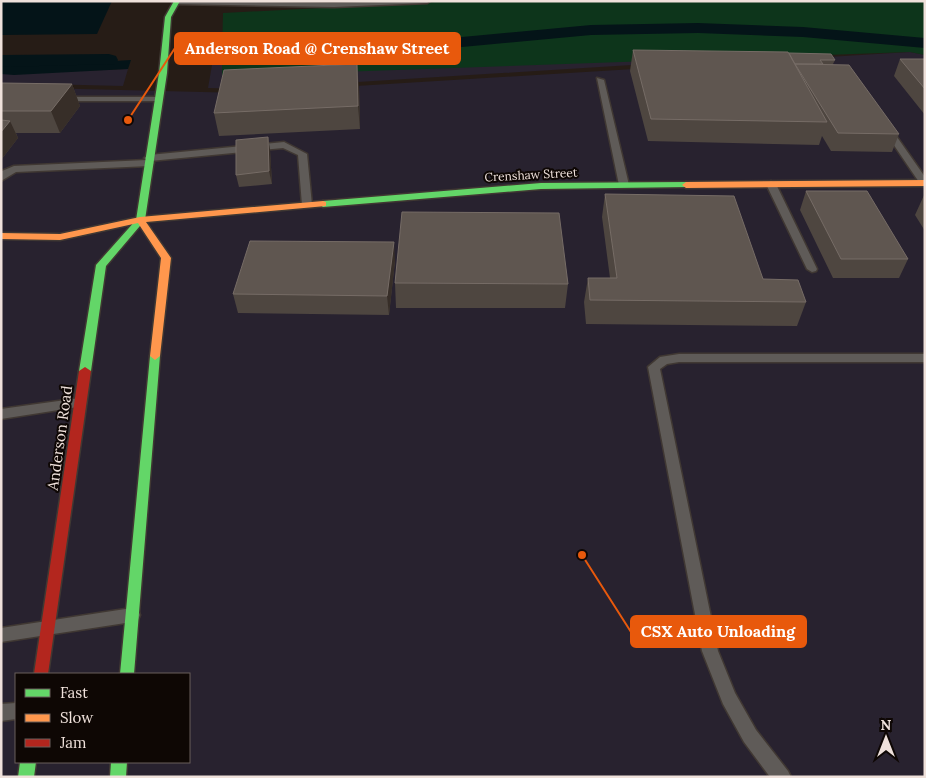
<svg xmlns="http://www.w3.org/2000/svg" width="926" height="778" viewBox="0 0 926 778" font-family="Lora,serif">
  <rect width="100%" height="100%" fill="#261c16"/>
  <!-- industrial -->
  <path fill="#28222f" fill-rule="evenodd" d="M490,50H873L244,89L208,88L212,65Z
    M910,52L925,55V777H1V87L242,93ZM16,674H189V762H16Z
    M128,69L123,86L1,83V74Z"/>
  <!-- green -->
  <path fill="#0d351b" d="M455,1H925V55L910,52L222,76V65H212L215,54L222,53L223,13Z"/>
  <!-- water -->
  <path fill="#041418" d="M1,1H112L97,34L1,35Z
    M1,57L81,63L131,60L128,69L14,75L1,74Z"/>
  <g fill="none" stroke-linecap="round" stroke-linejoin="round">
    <!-- canal -->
    <path fill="#041418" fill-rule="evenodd" d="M698,23L803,27L925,38V48L803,37L698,33L591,35L462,47L209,60L203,58L200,54L203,50L209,48L462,37L591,25Z
      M109,54L116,56L118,60L116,64L1,67V55Z"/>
    <!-- lane casing -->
    <g stroke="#403833" stroke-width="3">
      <path id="lane" d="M173,1L334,3L430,1L427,3L334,7L176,4Z
        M597,78L604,80L629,185L627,187H621L619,185Z
        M58,97H158L162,99L158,101H58Z
        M884,127H890L925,177V186L921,185L883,129Z
        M284,142L307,154L312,205L310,207H304L302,205L298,155L283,148L150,161L154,163L149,166L16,172L1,181L2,171L14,166L147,160L144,158L149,155Z
        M771,181L776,184L817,269L816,271L812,272L807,269L766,184Z
        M679,354H925V362H679L667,364L660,369L718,651L735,693L756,730L788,771L791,777H770L744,742L723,704L702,651L648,367L660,357Z
        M80,398L86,403L84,406L1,419V409Z
        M132,608L138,610L140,615L138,620L132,622L1,642V628Z
        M16,703V719L1,721V704Z"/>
    </g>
    <!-- fast casing -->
    <g stroke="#403833" stroke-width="3">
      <path id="fast" d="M174,1H180L171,17L167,73L145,220L106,266L91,371L85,375L79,371L96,265L136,220L159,73L165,17Z
        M686,182L690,185L689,187L541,189L323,207L319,204L323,201L541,183Z
        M155,352L160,356L134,674H120L150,356Z
        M20,762H36L34,777H18Z
        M111,762H127L126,777H110Z"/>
    </g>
    <!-- slow casing -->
    <g stroke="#403833" stroke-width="3">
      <path id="slow" d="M925,180V186L686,188L682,185L686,182Z
        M323,201L326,202V206L146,222L171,258L160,356L155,360L150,356L161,258L138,223L60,240L1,239V233L60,234L140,217Z"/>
    </g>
    <!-- jam casing -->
    <g stroke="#403833" stroke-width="3">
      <path id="jam" d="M85,367L91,371L48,674H34L79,371Z"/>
    </g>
    <!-- lane -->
    <use href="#lane" fill="#5f5b58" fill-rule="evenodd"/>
    <!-- fast -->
    <use href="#fast" fill="#63d668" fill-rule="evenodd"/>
    <!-- slow -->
    <use href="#slow" fill="#ff974d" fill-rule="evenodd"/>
    <!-- jam -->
    <use href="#jam" fill="#b3261e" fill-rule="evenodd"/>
  </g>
  <!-- wall -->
  <path fill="#4e4640" d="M633,50L835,60L833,64L899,134L892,152L831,151L822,136L819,145L648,141L630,71Z
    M900,59H925V115L894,76Z
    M1,83L72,84L80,106L60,133H16L18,138L1,160Z
    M359,86L360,129L219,136L214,113Z
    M268,137L270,150L272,184L239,187L236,175Z
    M806,191L908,259L899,278H833L800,210Z
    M925,193V231L915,215Z
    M605,194L806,302L797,326L586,324L584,302L588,278H610L602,217Z
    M395,261L389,315L238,313L233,294Z
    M395,283L568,284L565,308H396Z"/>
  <!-- shaded-wall -->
  <path fill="#372e28" d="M357,64L359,86L360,129L358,106Z
    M72,84L80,106L60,133L51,111Z
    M10,121L18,138L1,160V132Z
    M268,137L270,150L272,184L269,171Z
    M394,242L395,261L389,315L387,296Z"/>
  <!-- building -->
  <path fill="#5f5650" stroke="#766c66" d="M633,50L788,52L827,122L651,119Z
    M789,53L831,54L835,60H820L823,64H795Z
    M900,59H925V89Z
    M357,64L358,106L214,113L224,70Z
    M795,64L849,65L899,134L838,133Z
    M1,83L72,84L51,111H1Z
    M1,120L10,121L1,132Z
    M268,137L269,171L236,175V140Z
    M806,191H867L908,259H841Z
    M605,194L734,196L763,279L798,280L806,302L590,300L588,278H617Z
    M402,212L559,213L568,284L395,283Z
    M250,241L394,242L387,296L233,294Z"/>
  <g text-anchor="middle" stroke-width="4" stroke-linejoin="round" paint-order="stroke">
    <!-- far-street labels -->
    <g font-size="12" fill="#efe1db" stroke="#0e0704">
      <text transform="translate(531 175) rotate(-3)" y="4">Crenshaw Street</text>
    </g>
    <!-- street labels -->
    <g font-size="15" fill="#efe1db" stroke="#0e0704">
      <text transform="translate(60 438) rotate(-82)" y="5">Anderson Road</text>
    </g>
  </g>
  <!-- callouts -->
  <path fill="none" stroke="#e8590c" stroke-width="2" d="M128 120L175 48M582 555L631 632"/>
  <g fill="#e8590c" stroke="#0e0704" stroke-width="2">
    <circle cx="128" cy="120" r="5"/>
    <circle cx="582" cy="555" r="5"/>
  </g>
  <g fill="#e8590c" stroke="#e8590c" stroke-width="2">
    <rect x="175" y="33" width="285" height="31" rx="5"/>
    <rect x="631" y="616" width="175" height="31" rx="5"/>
  </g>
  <g font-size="16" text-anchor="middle" font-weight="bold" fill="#fff">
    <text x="317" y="54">Anderson Road @ Crenshaw Street</text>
    <text x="718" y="637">CSX Auto Unloading</text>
  </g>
  <!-- border -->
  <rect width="926" height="778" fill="none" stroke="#efe1db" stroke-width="5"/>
  <!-- legend -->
  <rect x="15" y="673" width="175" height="90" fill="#0e0704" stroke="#685e5a"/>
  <rect x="25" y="689" width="25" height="8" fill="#63d668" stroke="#685e5a"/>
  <text x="60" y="698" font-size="15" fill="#efe1db">Fast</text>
  <rect x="25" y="714" width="25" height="8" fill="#ff974d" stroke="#685e5a"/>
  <text x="60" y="723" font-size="15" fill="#efe1db">Slow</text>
  <rect x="25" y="739" width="25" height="8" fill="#b3261e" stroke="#685e5a"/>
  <text x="60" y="748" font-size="15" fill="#efe1db">Jam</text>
  <!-- north arrow -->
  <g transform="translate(886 738)" stroke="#0e0704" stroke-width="4" paint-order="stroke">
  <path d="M0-4L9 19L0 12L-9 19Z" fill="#efe1db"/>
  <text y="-8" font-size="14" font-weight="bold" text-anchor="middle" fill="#efe1db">N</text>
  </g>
</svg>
